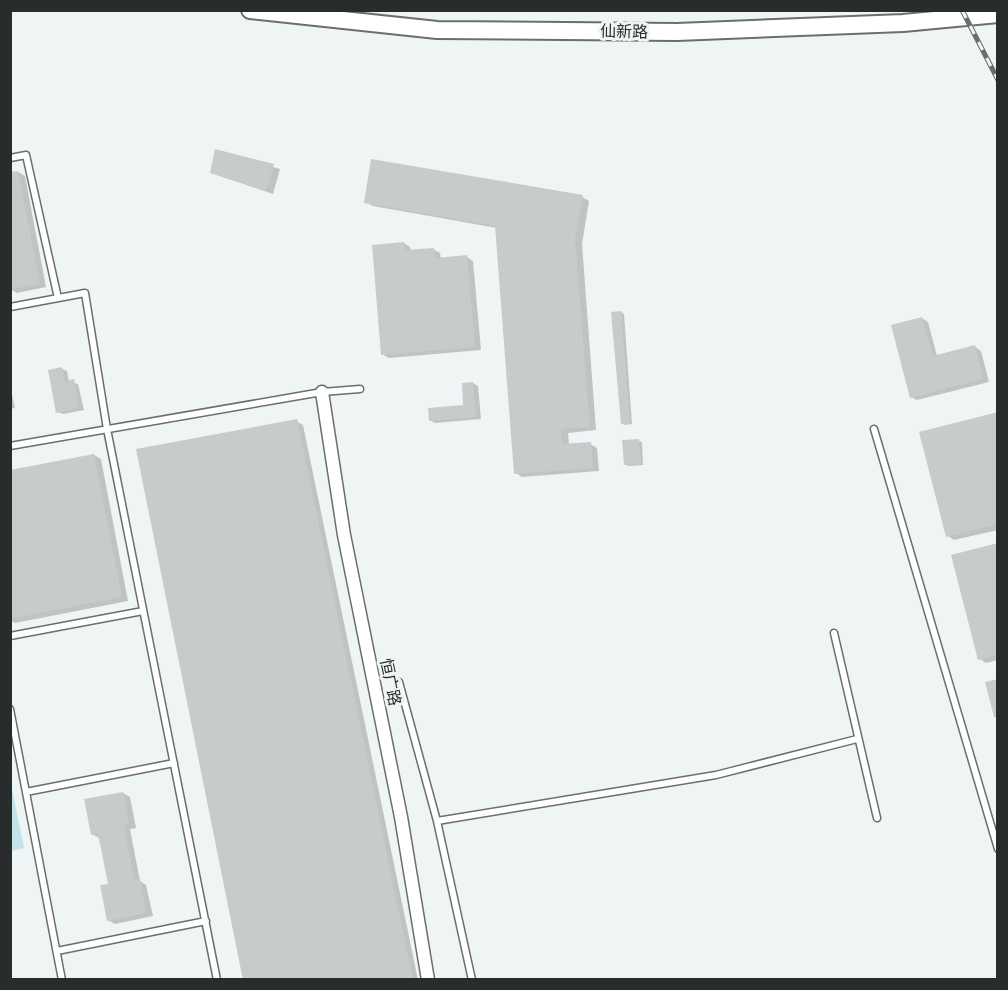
<svg xmlns="http://www.w3.org/2000/svg" width="1008" height="990" viewBox="0 0 1008 990" font-family="'Space Grotesk','Noto Sans SC',sans-serif">
  <rect width="100%" height="100%" fill="#eff4f5"/>
  <!-- green -->
  <path fill="#c0e4e9" d="M11,784L24,848L11,851H10Z"/>
  <!-- shadow -->
  <path fill="#0003" d="M216,151L280,169L273,194L212,173Z
    M18,172L25,176L46,287L17,293L10,289Z
    M582,197L589,201L582,244L596,430L568,433L569,445L590,444L597,448L599,471L522,477L516,473L497,228L373,206L366,202Z
    M404,243L410,247L411,251L433,249L440,253L441,259L467,257L473,261L481,350L389,358L382,354Z
    M621,312L624,314L632,424L625,425L622,423Z
    M922,318L928,322L937,356L975,347L981,351L989,382L917,400L911,397Z
    M62,369L67,371L69,382L78,384L84,410L63,414L58,412Z
    M473,383L478,386L481,419L435,423L430,420L465,406Z
    M10,386L15,408L10,409Z
    M998,413V530L954,540L948,536Z
    M296,421L303,425L418,980H245Z
    M639,441L642,442L643,465L628,466L625,464Z
    M94,455L101,459L128,601L15,623L10,620V471Z
    M998,545V660L986,663L980,659Z
    M123,793L130,797L136,828L130,829L140,881L146,885L153,916L115,924L108,920L110,885L99,838L92,834Z"/>
  <!-- building -->
  <path fill="#c6cbcc" d="M215,149L274,164L266,191L210,173Z
    M371,159L583,195L575,239L590,427L561,429L562,444L591,442L593,468L514,474L495,226L364,203Z
    M18,171L40,284L10,289V172Z
    M404,242L405,250L434,248L435,258L467,255L475,347L381,355L372,245Z
    M621,311L630,423L621,424L611,312Z
    M922,317L933,356L975,345L983,379L910,398L891,325Z
    M62,367L65,381L74,379L79,408L56,413L48,370Z
    M473,382L476,417L429,421L428,408L463,405L462,383Z
    M998,412V524L946,537L919,432Z
    M297,419L413,980H243L136,449Z
    M639,439L641,464L624,465L622,440Z
    M94,454L122,597L10,619V470Z
    M998,543V655L978,660L951,555Z
    M998,679V717H994L985,682Z
    M123,792L129,824L124,825L134,879H140L146,913L107,921L100,885L108,884L98,833L91,835L84,799Z"/>
  <g fill="none" stroke-linecap="round" stroke-linejoin="round">
    <!-- lane casing -->
    <g stroke="#696e6f" stroke-width="9">
      <path id="lane" d="M10,158L26,155L58,298
        M10,307L85,293L107,429L217,980
        M874,429L998,849
        M10,446L322,392L360,389
        M834,633L877,818
        M10,636L143,611
        M399,682L437,821L472,980
        M10,709L62,980
        M26,792L174,763
        M437,821L716,775L857,739
        M57,951L206,921"/>
    </g>
    <!-- street casing -->
    <g stroke="#696e6f" stroke-width="15">
      <path id="street" d="M322,392L344,535L401,817L428,980"/>
    </g>
    <!-- secondary casing -->
    <g stroke="#696e6f" stroke-width="20">
      <path id="secondary" d="M250,10L437,30L677,32L903,23L998,14"/>
    </g>
    <!-- lane -->
    <use href="#lane" stroke="#fff" stroke-width="6"/>
    <!-- street -->
    <use href="#street" stroke="#fff" stroke-width="12"/>
    <!-- secondary -->
    <use href="#secondary" stroke="#fff" stroke-width="16"/>
    <!-- rail casing -->
    <g stroke="#696d6d" stroke-width="5">
      <path id="rail" d="M962,10L998,80"/>
    </g>
    <!-- rail -->
    <use href="#rail" stroke="#eff4f5" stroke-width="3" stroke-dasharray="9" stroke-linecap="butt"/>
  </g>
  <g text-anchor="middle" stroke-width="6" stroke-linejoin="round" paint-order="stroke">
    <!-- street labels -->
    <g font-size="16" fill="#292c2c" stroke="#eff4f5">
      <text transform="translate(624 31) rotate(1)" y="6">仙新路</text>
      <text transform="translate(391 682) rotate(78)" y="6">恒广路</text>
    </g>
  </g>
  <!-- border -->
  <rect width="1008" height="990" fill="none" stroke="#292c2c" stroke-width="24"/>
</svg>
